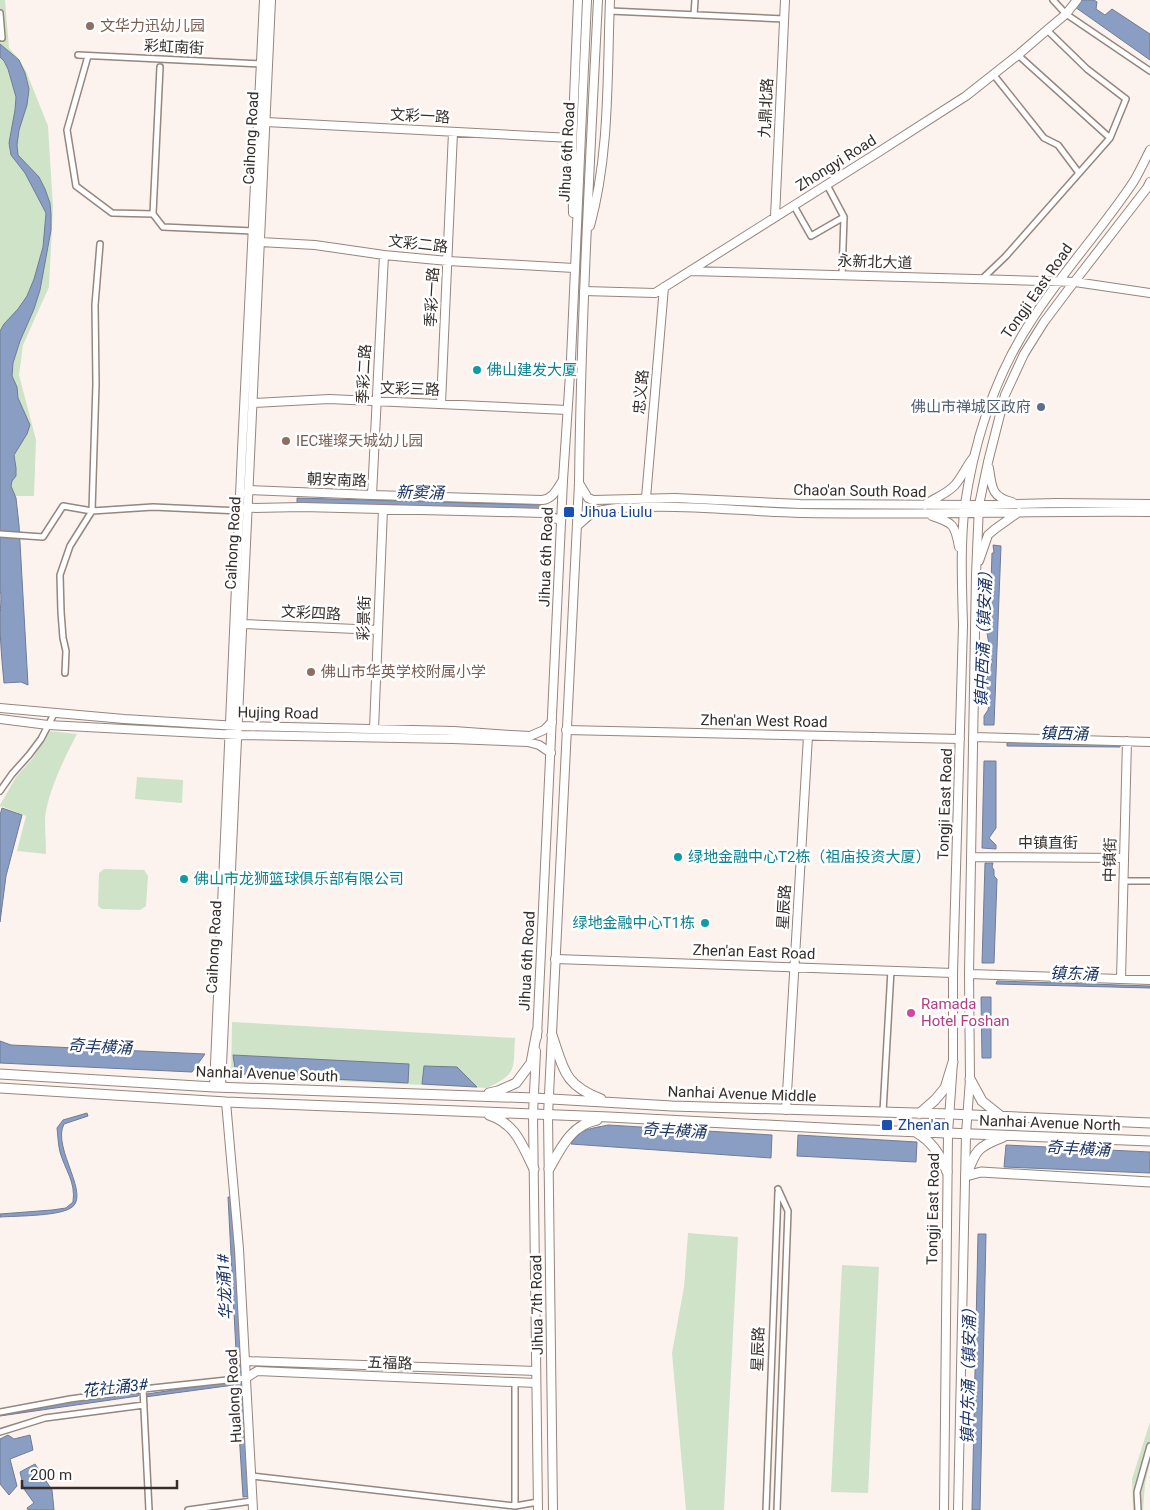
<svg xmlns="http://www.w3.org/2000/svg" width="1150" height="1510" viewBox="0 0 1150 1510" font-family="Roboto,'Noto Sans SC',sans-serif">
  <rect width="100%" height="100%" fill="#fdf3ee"/>
  <!-- green -->
  <path fill="#cee3c8" d="M0,0H5L9,48L18,58L26,71L48,126L53,207L49,287L23,345L19,375L36,440L34,496H0Z
    M49,731L77,734C65,757 47,793 45,819C45,830 46,842 46,854L17,851L26,816L1,806L0,808V805L16,777L33,758Z
    M137,777L183,780L182,803L135,799Z
    M104,869L144,870L148,876L146,906L140,910L102,909L98,906L99,873Z
    M232,1022L515,1038C513,1070 518,1073 487,1088L231,1076Z
    M688,1233L738,1237L724,1510H686L672,1353L684,1287Z
    M842,1265L879,1267L868,1493L831,1492Z
    M1150,1422V1461L1145,1484L1143,1510H1133L1132,1479Z"/>
  <!-- water -->
  <path fill="#8a9ec3" stroke="#707c95" d="M1081,0H1094L1097,2L1096,9L1105,15L1112,9L1150,34V60L1075,7Z
    M0,44L19,60L25,73L29,89L27,105L19,130L17,145L18,155L39,177L45,189L50,203L51,214V230L40,290L34,309L20,341L13,363L12,376L17,387L18,398L30,425L27,434L14,455L16,468V476L12,481L11,486L16,498L19,525L28,685L21,682L4,683C2,662 0,641 0,620C0,612 2,595 0,589V331L4,324L18,309L27,296L34,279L43,247L46,213L25,173L11,155L9,143L15,110L16,97L8,69L4,61L0,57Z
    M297,498L541,505L542,509L297,503Z
    M993,545L1001,546L994,725H984V716L988,710L989,703L986,683L988,670L991,666L992,661L987,633V622L990,612L992,553H994Z
    M1007,742L1120,743V747L1007,746Z
    M984,761H996V828L989,838L996,845V849L982,848Z
    M2,808L22,815L6,876L0,922V815Z
    M985,863H993L992,867L994,870V876L997,879L994,963H982Z
    M997,981L1150,986V988L996,984Z
    M981,997H991V1058H982Z
    M0,1041L11,1045L205,1054L192,1072L0,1063Z
    M233,1055L409,1064L408,1083L240,1074L235,1068Z
    M424,1066L457,1067L477,1087L422,1084Z
    M87,1113L88,1116L64,1124C51,1148 94,1198 69,1209C55,1216 17,1216 0,1217V1214L52,1210L66,1208L73,1202C76,1182 65,1170 60,1152C58,1144 58,1136 57,1128L63,1120Z
    M608,1125L772,1135L771,1158L571,1144C580,1128 591,1129 608,1125Z
    M798,1135L917,1142L916,1162L797,1156Z
    M1006,1145L1150,1152V1173L1004,1167Z
    M228,1197H231L243,1363L242,1375H239L237,1370Z
    M978,1234H986L980,1510H972Z
    M242,1380L244,1385L249,1496L243,1497L236,1384L237,1381Z
    M233,1381L234,1385L145,1397L147,1394Z
    M137,1391L139,1392V1394L138,1396L0,1416V1413Z
    M8,1435L14,1439L30,1435L33,1450L10,1459L17,1486L9,1495L0,1484V1439Z
    M35,1464L52,1490L54,1510H28L27,1508L34,1503L24,1489L20,1472Z"/>
  <g fill="none" stroke-linecap="round" stroke-linejoin="round">
    <!-- street casing -->
    <g stroke="#95867e" stroke-width="8">
      <path id="street" d="M1053,0L1066,14L1150,71
        M610,11L784,19
        M0,13L2,38
        M694,15L695,0
        M78,55L262,64
        M1018,55L1110,138
        M88,56L67,130L76,186L112,213L153,214L163,227L253,231
        M993,74L1044,138L1058,145L1079,173
        M827,185L844,217L842,275
        M794,206L811,236L844,217
        M153,214L160,67
        M982,279L1006,256L1110,138L1126,99L1087,69L1047,30
        M0,534L43,537L63,506L92,511L153,507L240,511
        M65,673L66,651L63,638L61,612L60,575L70,546L92,511L96,384L95,305L100,244
        M0,791L12,774L29,755L41,739L54,714
        M1124,881H1150
        M883,1112L891,970
        M515,1382V1506
        M0,1412L70,1399L143,1389
        M0,1432L45,1418L144,1405
        M251,1476L515,1506L538,1502
        M149,1510L143,1389L246,1378
        M188,1510L252,1501
        M766,1510L778,1192
        M777,1510L788,1211L778,1189
        M1138,1510L1137,1492L1150,1446"/>
    </g>
    <!-- secondary casing -->
    <g stroke="#95867e" stroke-width="10">
      <path id="secondary" d="M266,122L572,138
        M775,217L785,0
        M260,242L315,245L384,255L448,261L574,268
        M690,271L1075,282L1150,293
        M584,291L655,293L874,155L966,96L1018,55L1047,30L1066,14L1077,0
        M253,403L329,399L567,410
        M441,404L453,132
        M989,468C992,487 991,497 1012,502
        M579,483L588,498L593,500L675,498L800,504L979,505L1057,503L1150,504
        M247,493L249,490L372,495L542,500C553,499 557,489 563,480
        M372,495L384,255
        M646,498L664,287
        M925,505C934,498 947,494 955,485C962,477 966,467 973,458
        M245,509L249,508L302,507L544,513L561,521
        M932,516C953,523 955,524 959,547
        M577,526C591,514 590,512 609,509C620,507 632,508 643,507C696,505 749,512 802,513C918,515 1034,511 1150,512
        M979,561L988,535L995,529L1019,512
        M243,624L378,630
        M0,708L124,719L238,726L454,731L511,735L530,736L544,730L552,722
        M0,719L48,725L238,735L453,739L528,742L539,745L551,753
        M374,729L383,509
        M566,730L960,739
        M973,737L1150,742
        M971,857L1124,858
        M555,959L953,973
        M969,974L1150,980
        M1121,979L1127,741
        M214,1087L242,450L264,0
        M221,1087L271,0
        M226,1102L239,1249L253,1510
        M786,1110L808,736
        M245,1361L536,1371
        M246,1378L257,1371L536,1383
        M944,1510L948,1133L953,1062V973L963,625C962,585 960,544 965,504C975,437 995,375 1033,318C1064,270 1103,228 1134,181C1140,171 1145,160 1150,150
        M958,1510L966,1134L970,1079L969,974L976,575L979,505L988,462L1005,395L1024,354L1044,322L1068,290L1147,188L1150,182"/>
    </g>
    <!-- primary casing -->
    <g stroke="#95867e" stroke-width="10">
      <path id="primary" d="M573,213L572,148L578,0
        M590,226C610,153 607,75 610,0
        M537,1037L563,480L571,359L587,0
        M536,1051L533,1114L538,1510
        M553,1510L548,1115L579,483C581,322 590,161 598,0"/>
    </g>
    <!-- highway casing -->
    <g stroke="#95867e" stroke-width="11">
      <path id="highway" d="M552,1035C564,1070 564,1085 601,1099
        M0,1074L214,1087L534,1098L672,1106L950,1114L1150,1123
        M970,1079L982,1101L1002,1117
        M0,1088L226,1102L609,1117L844,1129L1150,1141
        M489,1093L498,1091L516,1083L531,1063L537,1031
        M919,1114L935,1100L945,1088L953,1062
        M489,1115C516,1124 522,1145 534,1169
        M917,1133C933,1142 941,1156 947,1172
        M549,1169C561,1148 571,1125 597,1120
        M966,1176L981,1172L1150,1182
        M966,1176C976,1150 977,1147 1003,1137"/>
    </g>
    <!-- street -->
    <use href="#street" stroke="#fff" stroke-width="5"/>
    <!-- secondary -->
    <use href="#secondary" stroke="#fff" stroke-width="8"/>
    <!-- primary -->
    <use href="#primary" stroke="#fff" stroke-width="8"/>
    <!-- highway -->
    <use href="#highway" stroke="#fff" stroke-width="9"/>
  </g>
  <!-- markers -->
  <g fill="#8d6e63" stroke="#fff" stroke-width="2">
    <circle cx="90" cy="26" r="5"/>
    <circle cx="286" cy="441" r="5"/>
    <circle cx="311" cy="672" r="5"/>
  </g>
  <g fill="#0f9aa8" stroke="#fff" stroke-width="2">
    <circle cx="477" cy="370" r="5"/>
    <circle cx="678" cy="857" r="5"/>
    <circle cx="184" cy="879" r="5"/>
    <circle cx="705" cy="923" r="5"/>
  </g>
  <circle fill="#5c6f8a" stroke="#fff" stroke-width="2" cx="1041" cy="407" r="5"/>
  <g fill="#1a4fb4" stroke="#fff" stroke-width="2">
    <rect x="563" y="506" width="12" height="12" rx="2.5"/>
    <rect x="881" y="1119" width="12" height="12" rx="2.5"/>
  </g>
  <circle fill="#d1479c" stroke="#fff" stroke-width="2" cx="911" cy="1013" r="5"/>
  <g text-anchor="middle" stroke-width="5" stroke-linejoin="round" paint-order="stroke">
    <!-- education labels -->
    <g font-size="15" fill="#785e54" stroke="#fff" text-anchor="start">
      <text x="100" y="31">文华力迅幼儿园</text>
      <text x="296" y="446">IEC璀璨天城幼儿园</text>
      <text x="321" y="677">佛山市华英学校附属小学</text>
    </g>
    <!-- street labels -->
    <g font-size="15" fill="#352e2b" stroke="#fff">
      <text transform="translate(174 47) rotate(3)" y="5">彩虹南街</text>
      <text transform="translate(766 108) rotate(-87)" y="5">九鼎北路</text>
      <text transform="translate(420 116) rotate(3)" y="5">文彩一路</text>
      <text transform="translate(251 138) rotate(-87)" y="5">Caihong Road</text>
      <text transform="translate(567 152) rotate(-87)" y="5">Jihua 6th Road</text>
      <text transform="translate(836 163) rotate(-32)" y="5">Zhongyi Road</text>
      <text transform="translate(418 244) rotate(6)" y="5">文彩二路</text>
      <text transform="translate(875 262) rotate(2)" y="5">永新北大道</text>
      <text transform="translate(1037 291) rotate(-55)" y="5">Tongji East Road</text>
      <text transform="translate(432 297) rotate(-87)" y="5">季彩一路</text>
      <text transform="translate(364 374) rotate(-87)" y="5">季彩二路</text>
      <text transform="translate(410 389) rotate(2)" y="5">文彩三路</text>
      <text transform="translate(641 392) rotate(-85)" y="5">忠义路</text>
      <text transform="translate(337 480) rotate(2)" y="5">朝安南路</text>
      <text transform="translate(860 491) rotate(1)" y="5">Chao'an South Road</text>
      <text transform="translate(233 543) rotate(-87)" y="5">Caihong Road</text>
      <text transform="translate(546 557) rotate(-88)" y="5">Jihua 6th Road</text>
      <text transform="translate(311 613) rotate(3)" y="5">文彩四路</text>
      <text transform="translate(364 618) rotate(-88)" y="5">彩景街</text>
      <text transform="translate(278 713) rotate(1)" y="5">Hujing Road</text>
      <text transform="translate(764 721) rotate(1)" y="5">Zhen'an West Road</text>
      <text transform="translate(945 804) rotate(-88)" y="5">Tongji East Road</text>
      <text x="1048" y="848">中镇直街</text>
      <text transform="translate(1110 860) rotate(-89)" y="5">中镇街</text>
      <text transform="translate(784 907) rotate(-87)" y="5">星辰路</text>
      <text transform="translate(214 947) rotate(-87)" y="5">Caihong Road</text>
      <text transform="translate(754 952) rotate(2)" y="5">Zhen'an East Road</text>
      <text transform="translate(527 961) rotate(-87)" y="5">Jihua 6th Road</text>
      <text transform="translate(267 1074) rotate(2)" y="5">Nanhai Avenue South</text>
      <text transform="translate(742 1094) rotate(2)" y="5">Nanhai Avenue Middle</text>
      <text transform="translate(1050 1123) rotate(2)" y="5">Nanhai Avenue North</text>
      <text transform="translate(933 1209) rotate(-89)" y="5">Tongji East Road</text>
      <text transform="translate(537 1305) rotate(-91)" y="5">Jihua 7th Road</text>
      <text transform="translate(758 1349) rotate(-88)" y="5">星辰路</text>
      <text transform="translate(390 1363) rotate(2)" y="5">五福路</text>
      <text transform="translate(234 1396) rotate(-93)" y="5">Hualong Road</text>
    </g>
    <!-- culture labels -->
    <g font-size="15" fill="#0d838f" stroke="#fff" text-anchor="start">
      <text x="487" y="375">佛山建发大厦</text>
      <text x="688" y="862">绿地金融中心T2栋（祖庙投资大厦）</text>
      <text x="194" y="884">佛山市龙狮篮球俱乐部有限公司</text>
      <text x="695" y="928" text-anchor="end">绿地金融中心T1栋</text>
    </g>
    <!-- service labels -->
    <g font-size="15" fill="#4e5e75" stroke="#fff" text-anchor="end">
      <text x="1031" y="412">佛山市禅城区政府</text>
    </g>
    <!-- transit labels -->
    <g font-size="15" fill="#164399" stroke="#fff" text-anchor="start">
      <text x="580" y="517">Jihua Liulu</text>
      <text x="898" y="1130">Zhen'an</text>
    </g>
    <!-- hotel labels -->
    <g font-size="15" fill="#b23c85" stroke="#fff" text-anchor="start">
      <text x="921" y="1009">Ramada<tspan x="921" dy="17">Hotel Foshan</tspan></text>
    </g>
    <!-- water labels -->
    <g font-size="16" font-style="italic" fill="#1b3463" stroke="#fff">
      <text transform="translate(420 492) rotate(1)" y="6">新窦涌</text>
      <text transform="translate(983 635) rotate(-88)" y="6">镇中西涌（镇安涌）</text>
      <text transform="translate(1064 733) rotate(1)" y="6">镇西涌</text>
      <text transform="translate(1074 973) rotate(2)" y="6">镇东涌</text>
      <text transform="translate(100 1046) rotate(3)" y="6">奇丰横涌</text>
      <text transform="translate(674 1130) rotate(3)" y="6">奇丰横涌</text>
      <text transform="translate(1078 1148) rotate(3)" y="6">奇丰横涌</text>
      <text transform="translate(224 1287) rotate(-93)" y="6">华龙涌1#</text>
      <text transform="translate(968 1372) rotate(-89)" y="6">镇中东涌（镇安涌）</text>
      <text transform="translate(115 1387) rotate(-6)" y="6">花社涌3#</text>
    </g>
  </g>
  <!-- scale -->
  <path d="M22 1480v8h155v-8" fill="none" stroke="#352e2b" stroke-width="2.5"/>
  <text x="30" y="1480" font-size="15" fill="#352e2b" stroke="#ffffff" stroke-width="4" paint-order="stroke">200 m</text>
</svg>
